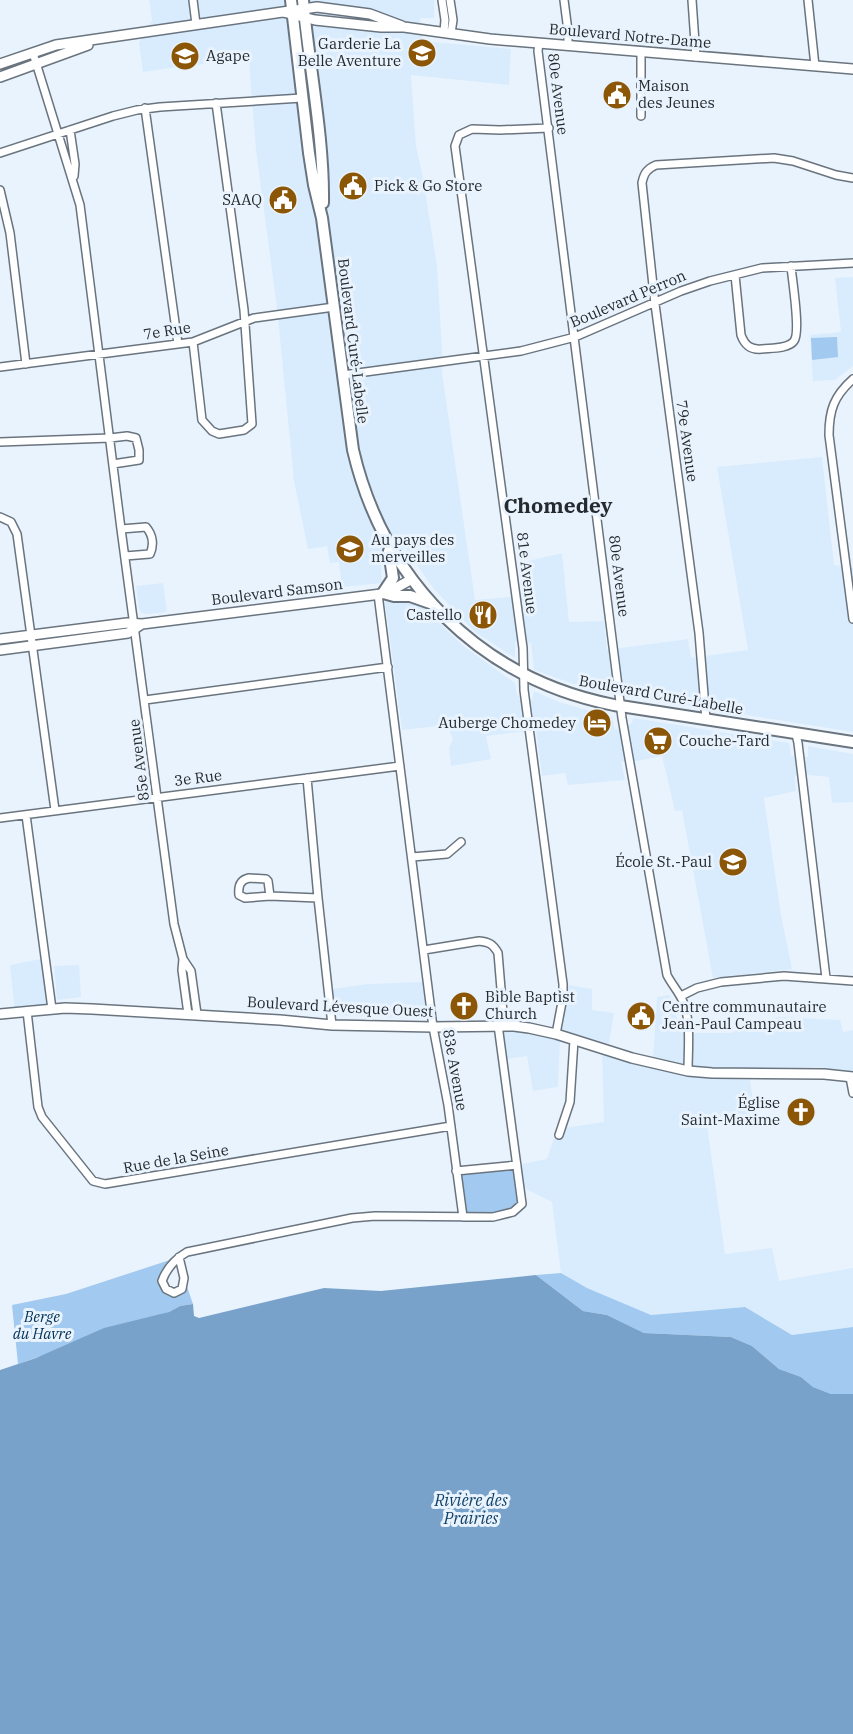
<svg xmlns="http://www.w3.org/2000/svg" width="853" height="1734" viewBox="0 0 853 1734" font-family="'IBM Plex Serif',serif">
  <rect width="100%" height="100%" fill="#e9f3fd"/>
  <!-- built -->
  <path fill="#d9ecfe" d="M149,0H434V18H420L422,41L511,49L509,85L411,75L416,146L423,178L437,266L442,349V373L475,600L509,597L524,594L520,563L562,553L569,622L604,621L607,650L688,639L691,658L748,650L717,467L822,457L834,565L853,568V732L591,690L534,670L531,643L515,642V658L475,632L434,589L405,548L381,561L382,583L342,587L339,562L330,563L327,546L308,549L294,481L277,308L256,150L249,61L192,65L143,72L139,43L152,20Z
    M853,277V366L835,380L813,381L810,335L841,332L835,278Z
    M163,583L167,612L147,614L141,613L139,607L136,586Z
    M403,600L414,601L423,607L462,645L515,683L517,695L532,700L534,691L559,702L612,717L615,730L631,724L634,718L789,743L791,756L808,757V746L853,754V802L832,803L829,777L809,775L795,776L796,791L764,798L781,915L792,969L713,978L682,810L675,811L662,756L638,761L621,762L625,780L568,785L565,773L542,776L536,730L486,736L491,759L451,766L449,748L453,739L447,725L402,730L385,602Z
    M46,958L52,1009L15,1012L10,965Z
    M79,965L81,997L57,1000L54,966Z
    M423,982L427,1019L335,1015L332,989L368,984Z
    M563,984L592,989V1010L614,1013L609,1044L555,1028Z
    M669,995L682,1033H729L779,1017L840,1020L843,1032L853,1030V1072L820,1067L745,1068L750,1081L757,1122L707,1125L725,1254L772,1248L779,1281L853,1268V1327L792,1335L745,1307L651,1315L587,1288L561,1273L552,1202L520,1186L517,1165L547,1159L557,1129L604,1122L602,1052L653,1059L657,997Z
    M503,1029L534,1032L560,1039L558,1087L533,1091L527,1056L507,1059Z"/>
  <!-- green -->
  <path fill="#a2c9ef" d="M837,337L838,357L812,360L811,338Z
    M517,1165L522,1204L513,1212L463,1217L456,1171Z
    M179,1257L162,1281L174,1293L182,1289L184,1278L193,1304L180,1306L169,1312L18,1364L12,1305L66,1294Z
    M561,1273L587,1288L651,1315L745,1307L792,1335L853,1327V1394H831L813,1387L801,1377L779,1369L752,1346L731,1337L644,1333L607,1315L583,1311L536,1275Z"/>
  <!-- water -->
  <path fill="#78a2ca" d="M536,1275L583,1311L607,1315L644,1333L731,1337L752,1346L779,1369L801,1377L813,1387L831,1394H853V1734H0V1370L36,1358L104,1328L169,1312L180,1306L193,1304L194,1316L199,1318L324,1288L381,1291Z"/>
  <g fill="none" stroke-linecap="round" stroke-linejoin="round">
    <!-- minor casing -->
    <g stroke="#69747f" stroke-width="10">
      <path id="minor" d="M193,0L196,24
        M442,0L445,20L444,32
        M450,0L453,20L451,33
        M564,0L568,31V45
        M692,0L696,57
        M808,0L815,66
        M539,43L538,51L622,718L667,975C672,985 680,993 684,1004C691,1022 688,1051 688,1071
        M641,52V116
        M33,53L80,205L121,529L174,924L183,959L191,971L197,1014
        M145,108L178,344
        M549,128L500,130L472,129L459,135L455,146L523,648L524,690L563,984V997L556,1034
        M70,130L75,164L74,176
        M0,153L113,116L137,110L160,107L302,98
        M0,190L10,233L26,364
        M735,275L741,335C745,346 751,350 762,349C771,348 788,349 794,341C801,332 792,279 791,266
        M193,342L202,420L212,431L219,434L244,430L252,424L244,310L216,103
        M0,367L193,342L254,318L334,307
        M343,375L521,351L575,337L681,291L710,281L762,268L853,263
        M853,379C834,396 829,410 829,435L853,619
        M0,442L110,438L127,436L136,438L139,450V460L113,464
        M0,517L11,522L17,534L55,810
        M121,529L146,527C153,535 154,545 150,554L125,556
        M378,594L433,1027L448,1105L463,1217
        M145,700L388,667
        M706,720L699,633L655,304L642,183C644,173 647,169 656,165L774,158L793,161L836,175L853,178
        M796,734L798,743L826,978
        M307,778L318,898L332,1025
        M26,815L52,1009
        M0,818L400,766
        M412,857L447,854L461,842
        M249,878L266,879L268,881L270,896L245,898L239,895C238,886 240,880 249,878Z
        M270,896L318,898
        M424,950L479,941C489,942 493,944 498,953L504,1025
        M183,959L182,970L188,1014
        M681,996L697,988L721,982L784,976L853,981
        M27,1011L38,1107L42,1117L93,1181L105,1184L451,1126
        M850,1077L853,1093
        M559,1135L570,1102L574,1040
        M456,1171L517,1165
        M179,1257L184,1278L182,1289L174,1293L166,1289L162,1281C167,1267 175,1259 187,1252L352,1218L375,1216L493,1217L513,1212L522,1204L498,1025"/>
    </g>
    <!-- tertiary casing -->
    <g stroke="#69747f" stroke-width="12">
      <path id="tertiary" d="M283,12L315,20L381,27H404L490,39L853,69
        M0,64L56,45L317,7L370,14L402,26
        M0,77L88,45
        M0,639L127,623L142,624L381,594L394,589L412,579
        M0,650L128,633L142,624
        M0,1014L65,1008L92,1009L280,1020L332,1025L433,1027L514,1026L529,1028L556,1034L632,1058L688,1071L712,1073L824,1074L853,1077"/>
    </g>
    <!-- primary casing -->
    <g stroke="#69747f" stroke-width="14">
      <path id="primary" d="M291,0L309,153L314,185L322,218L353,450C384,582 481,679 614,705L853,742
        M303,0C309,66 324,137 323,203
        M389,551L393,578L383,593L394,596H410L430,603"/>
    </g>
    <!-- minor -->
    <use href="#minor" stroke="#fff" stroke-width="7"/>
    <!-- tertiary -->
    <use href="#tertiary" stroke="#fff" stroke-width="9"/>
    <!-- primary -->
    <use href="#primary" stroke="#fff" stroke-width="10"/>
  </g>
  <!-- icons -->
  <defs>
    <g id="school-disc" transform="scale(1.5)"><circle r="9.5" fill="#8b5606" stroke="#e9f3fd"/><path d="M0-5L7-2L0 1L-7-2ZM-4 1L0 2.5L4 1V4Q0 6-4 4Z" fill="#fff"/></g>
    <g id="civic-disc" transform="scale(1.5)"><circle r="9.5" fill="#8b5606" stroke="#e9f3fd"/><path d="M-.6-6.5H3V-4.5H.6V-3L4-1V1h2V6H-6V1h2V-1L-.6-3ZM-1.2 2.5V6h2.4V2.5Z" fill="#fff"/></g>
    <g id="restaurant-disc" transform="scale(1.5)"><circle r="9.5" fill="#8b5606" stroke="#e9f3fd"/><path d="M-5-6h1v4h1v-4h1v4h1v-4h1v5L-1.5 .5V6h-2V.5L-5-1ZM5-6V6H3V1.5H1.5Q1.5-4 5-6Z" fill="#fff"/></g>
    <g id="hotel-disc" transform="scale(1.5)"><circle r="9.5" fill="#8b5606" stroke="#e9f3fd"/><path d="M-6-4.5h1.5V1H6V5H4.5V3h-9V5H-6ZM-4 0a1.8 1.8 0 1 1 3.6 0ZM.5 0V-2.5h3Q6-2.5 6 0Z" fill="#fff"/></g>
    <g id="supermarket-disc" transform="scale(1.5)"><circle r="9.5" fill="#8b5606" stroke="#e9f3fd"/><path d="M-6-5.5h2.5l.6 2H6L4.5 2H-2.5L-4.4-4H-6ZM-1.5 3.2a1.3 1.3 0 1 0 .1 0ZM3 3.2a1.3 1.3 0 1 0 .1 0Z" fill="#fff"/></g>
    <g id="church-disc" transform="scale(1.5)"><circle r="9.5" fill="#8b5606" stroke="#e9f3fd"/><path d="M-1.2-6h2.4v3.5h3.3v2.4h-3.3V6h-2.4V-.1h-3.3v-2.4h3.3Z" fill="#fff"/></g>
  </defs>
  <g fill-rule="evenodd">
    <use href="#school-disc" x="422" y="53"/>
    <use href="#school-disc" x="185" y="56"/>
    <use href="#civic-disc" x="617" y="95"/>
    <use href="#civic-disc" x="353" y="186"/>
    <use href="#civic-disc" x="283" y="200"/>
    <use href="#school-disc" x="350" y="549"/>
    <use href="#restaurant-disc" x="483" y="615"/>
    <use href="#hotel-disc" x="597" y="723"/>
    <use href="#supermarket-disc" x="658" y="741"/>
    <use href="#school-disc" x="733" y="862"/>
    <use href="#church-disc" x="464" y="1006"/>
    <use href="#civic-disc" x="641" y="1016"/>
    <use href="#church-disc" x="801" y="1112"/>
  </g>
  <g text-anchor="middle" stroke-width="6" stroke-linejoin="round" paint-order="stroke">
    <!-- street labels -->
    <g font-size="15" fill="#252a2e" stroke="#e9f3fd">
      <text transform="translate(630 36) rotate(5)" y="5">Boulevard Notre-Dame</text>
      <text transform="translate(558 94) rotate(83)" y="5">80e Avenue</text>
      <text transform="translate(628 299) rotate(-23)" y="5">Boulevard Perron</text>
      <text transform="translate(167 331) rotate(-9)" y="5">7e Rue</text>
      <text transform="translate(353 341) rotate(83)" y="5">Boulevard Curé-Labelle</text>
      <text transform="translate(687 441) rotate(82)" y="5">79e Avenue</text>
      <text transform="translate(527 573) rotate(83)" y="5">81e Avenue</text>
      <text transform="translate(619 576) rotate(83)" y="5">80e Avenue</text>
      <text transform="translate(277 592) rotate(-7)" y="5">Boulevard Samson</text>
      <text transform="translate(661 695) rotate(10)" y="5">Boulevard Curé-Labelle</text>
      <text transform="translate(139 760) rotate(-97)" y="5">85e Avenue</text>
      <text transform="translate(198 778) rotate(-7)" y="5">3e Rue</text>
      <text transform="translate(340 1007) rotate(3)" y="5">Boulevard Lévesque Ouest</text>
      <text transform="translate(455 1070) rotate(80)" y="5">83e Avenue</text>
      <text transform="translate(176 1159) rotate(-10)" y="5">Rue de la Seine</text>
    </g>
    <!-- poi labels -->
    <g font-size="15" fill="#252a2e" stroke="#e9f3fd" text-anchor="start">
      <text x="401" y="49" text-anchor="end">Garderie La<tspan x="401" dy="17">Belle Aventure</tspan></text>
      <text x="206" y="61">Agape</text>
      <text x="638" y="91">Maison<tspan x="638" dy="17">des Jeunes</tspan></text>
      <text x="374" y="191">Pick &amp; Go Store</text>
      <text x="262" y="205" text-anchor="end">SAAQ</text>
      <text x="371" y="545">Au pays des<tspan x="371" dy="17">merveilles</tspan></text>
      <text x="462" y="620" text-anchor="end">Castello</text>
      <text x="576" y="728" text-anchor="end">Auberge Chomedey</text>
      <text x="679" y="746">Couche-Tard</text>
      <text x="712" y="867" text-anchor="end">École St.-Paul</text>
      <text x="485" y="1002">Bible Baptist<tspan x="485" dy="17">Church</tspan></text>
      <text x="662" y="1012">Centre communautaire<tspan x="662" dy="17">Jean-Paul Campeau</tspan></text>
      <text x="780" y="1108" text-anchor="end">Église<tspan x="780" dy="17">Saint-Maxime</tspan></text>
    </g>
    <!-- park labels -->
    <g font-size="15" font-style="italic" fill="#003258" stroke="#e9f3fd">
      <text x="42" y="1322">Berge<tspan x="42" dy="17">du Havre</tspan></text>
    </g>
    <!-- water labels -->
    <g font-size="16" font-style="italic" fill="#114067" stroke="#e9f3fd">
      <text x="471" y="1506">Rivière des<tspan x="471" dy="18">Prairies</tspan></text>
    </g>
    <!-- district labels -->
    <g font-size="21" font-weight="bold" fill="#252a2e" stroke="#e9f3fd">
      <text x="558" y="513">Chomedey</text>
    </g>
  </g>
</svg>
